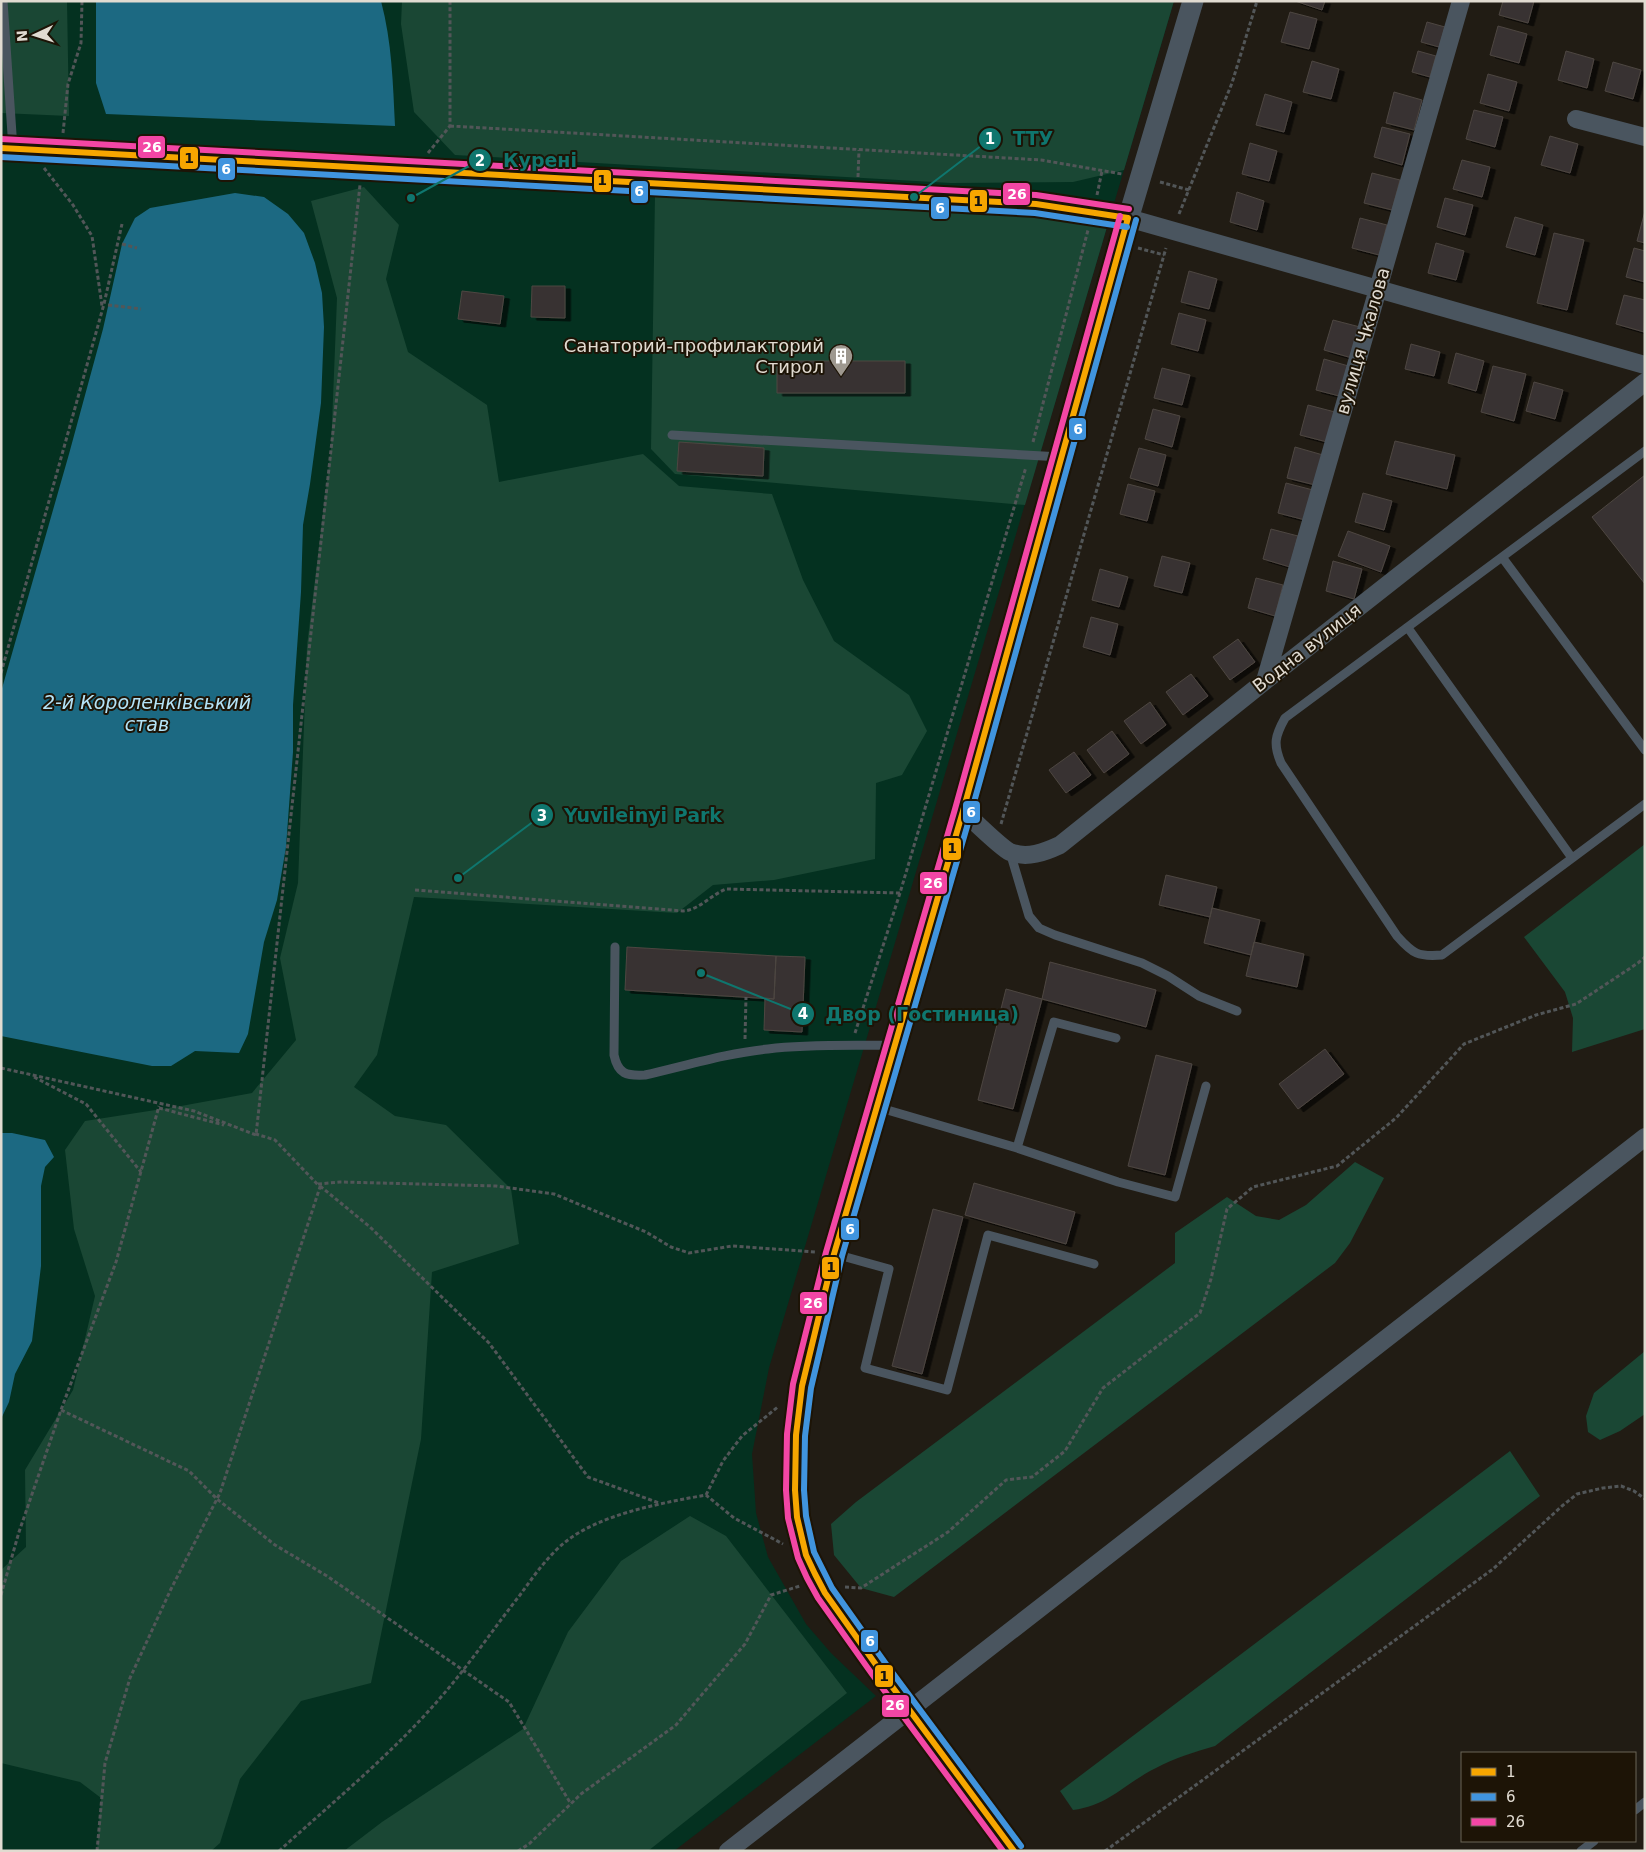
<svg xmlns="http://www.w3.org/2000/svg" width="1646" height="1852" viewBox="0 0 1646 1852" font-family="'DejaVu Sans',sans-serif">
  <defs>
    <filter id="shadow"><feDropShadow dx="5.5" dy="3" stdDeviation="0" flood-color="#0009"/></filter>
  </defs>
  <rect width="100%" height="100%" fill="#211c14"/>
  <!-- green -->
  <path fill="#043120" d="M1,1H1174L769,1368L752,1454L756,1513L768,1557L806,1624L831,1653L876,1696L674,1851H1Z"/>
  <!-- forest -->
  <path fill="#1a4734" d="M1,1H67L69,116L1,113Z
    M402,1H1174L1124,170L1073,182L951,183L455,155L414,112L401,24Z
    M364,187L399,225L386,279L408,352L487,405L499,482L643,454L679,486L772,494L803,580L834,641L909,695L927,731L902,775L876,783L875,859L774,880L713,885L677,913L414,897L377,1055L354,1087L395,1116L446,1125L511,1189L519,1244L432,1272L421,1439L371,1683L301,1701L240,1779L220,1843L211,1851H97L101,1798L80,1782L1,1763V1570L26,1547L25,1470L73,1390L95,1296L74,1229L65,1150L85,1121L181,1106L252,1093L296,1040L280,958L298,883L307,646L331,448L337,298L311,201Z
    M655,195L1023,213L1062,218L1107,227L1025,505L675,474L651,449Z
    M1645,844V1029L1572,1052L1573,1018L1565,992L1524,937Z
    M1355,1162L1384,1178L1350,1243L1335,1263L894,1597L861,1588L834,1555L831,1524L856,1502L1175,1263V1233L1227,1197L1256,1216L1279,1220L1306,1205Z
    M1645,1351V1414L1620,1431L1600,1440L1588,1432L1586,1416L1594,1393Z
    M1510,1451L1540,1496L1215,1746C1195,1752 1174,1758 1156,1768C1125,1783 1110,1805 1073,1810L1060,1791Z
    M690,1516L726,1536L847,1693L648,1851H344L382,1822L523,1729L568,1632L621,1561Z"/>
  <!-- water -->
  <path fill="#1c6982" d="M96,1H381C392,42 393,84 395,126L106,114L96,83Z
    M235,193L264,197L288,214L304,233L315,263L322,293L324,327L321,403L310,484L303,525L301,592L293,705V752L286,847L277,900L264,942L248,1034L239,1053L195,1051L171,1066H152L1,1036V692L69,454L103,329L122,244L135,218L150,208Z
    M1,1133H12L45,1140L54,1157L45,1167L41,1186V1266L32,1341L15,1374L9,1402L1,1419Z"/>
  <!-- building -->
  <path fill="#393330" stroke="#4d4642" filter="url(#shadow)" d="M1295,1H1325L1322,10Z
    M1503,1H1534L1528,23L1499,15Z
    M1290,12L1317,19L1309,49L1281,42Z
    M1427,22L1445,27L1439,47L1421,42Z
    M1498,26L1527,34L1519,63L1490,55Z
    M1418,51L1436,56L1430,77L1412,72Z
    M1566,51L1594,59L1587,88L1558,80Z
    M1312,61L1339,69L1331,99L1303,92Z
    M1613,62L1641,70L1633,99L1605,91Z
    M1488,74L1517,82L1509,111L1480,103Z
    M1394,92L1422,100L1414,130L1386,123Z
    M1265,94L1292,102L1284,132L1256,125Z
    M1474,110L1503,117L1495,147L1466,139Z
    M1382,127L1410,134L1402,165L1374,157Z
    M1550,136L1578,144L1570,173L1541,165Z
    M1250,143L1277,151L1269,181L1242,174Z
    M1462,160L1490,167L1482,197L1453,189Z
    M1372,173L1400,180L1392,210L1364,203Z
    M1237,192L1264,201L1257,230L1230,222Z
    M1445,198L1473,205L1465,235L1437,227Z
    M1645,211V243L1637,241Z
    M1515,217L1543,225L1535,255L1506,247Z
    M1360,218L1387,225L1379,255L1352,248Z
    M1554,233L1584,240L1567,310L1537,303Z
    M1436,243L1464,251L1456,280L1428,273Z
    M1634,248L1645,251V282L1626,277Z
    M1189,271L1217,279L1209,309L1181,302Z
    M532,286H565V318L531,317Z
    M462,291L504,296L500,324L458,319Z
    M1624,295L1645,300L1644,332L1616,324Z
    M1179,313L1206,320L1198,351L1171,344Z
    M1333,320L1360,327L1352,358L1324,350Z
    M1411,344L1440,352L1434,376L1405,369Z
    M1456,353L1484,361L1476,391L1448,383Z
    M1324,359L1352,367L1343,397L1316,390Z
    M777,361H905V393H777Z
    M1493,366L1526,374L1514,421L1481,412Z
    M1162,368L1190,375L1182,405L1154,398Z
    M1534,382L1563,390L1555,419L1526,411Z
    M1308,405L1335,412L1327,442L1300,435Z
    M1153,409L1180,416L1172,447L1145,439Z
    M1395,441L1455,455L1447,489L1386,474Z
    M679,442L764,448L763,476L677,471Z
    M1295,447L1323,455L1315,485L1287,478Z
    M1139,448L1166,455L1158,486L1130,478Z
    M1645,475V584L1592,517Z
    M1286,483L1313,490L1305,520L1278,513Z
    M1128,484L1155,491L1147,521L1120,514Z
    M1363,493L1392,501L1384,530L1355,522Z
    M1271,529L1298,536L1290,567L1263,559Z
    M1348,531L1390,546L1381,572L1338,556Z
    M1162,556L1190,563L1182,593L1154,586Z
    M1333,561L1362,569L1354,599L1326,591Z
    M1100,569L1128,577L1119,607L1092,600Z
    M1256,578L1283,585L1275,616L1248,608Z
    M1091,617L1118,624L1110,655L1083,647Z
    M1238,639L1255,662L1230,680L1213,657Z
    M1191,674L1208,696L1183,715L1166,692Z
    M1150,702L1166,725L1141,744L1124,721Z
    M1112,731L1129,754L1104,773L1087,750Z
    M1074,752L1091,775L1066,793L1049,770Z
    M1166,875L1217,887L1210,917L1159,905Z
    M1212,908L1260,920L1251,955L1204,943Z
    M1254,942L1304,954L1297,987L1246,976Z
    M627,947L776,956L774,999L625,990Z
    M776,956L805,957L802,1032L764,1030L765,998L774,999Z
    M1050,962L1156,990L1146,1027L1042,999Z
    M1006,989L1042,999L1013,1109L978,1100Z
    M1325,1049L1344,1074L1298,1109L1279,1084Z
    M1156,1055L1192,1064L1165,1175L1128,1166Z
    M974,1183L1075,1212L1066,1244L965,1215Z
    M933,1209L963,1217L922,1374L892,1366Z"/>
  <g fill="none" stroke-linecap="round" stroke-linejoin="round">
    <!-- path -->
    <path stroke="#525658" stroke-width="3" stroke-dasharray="4 2.5" stroke-linecap="butt" d="M450,126L1041,160L1122,174
      M63,133L68,84L81,43L82,1
      M428,153L450,126V1
      M44,168L73,205L92,236L102,306
      M858,177L859,150
      M1160,182L1189,190
      M1097,195L1102,171
      M1179,214L1232,83L1257,1
      M122,244L137,248
      M1138,248L1164,255
      M108,305L141,309
      M1033,442L1088,230
      M1,673L104,304L122,224
      M1001,824L1166,248
      M415,890L683,911C699,910 711,895 726,889L900,893
      M855,1033L900,893L1026,467
      M745,1039L746,997
      M1,1068L194,1111L256,1135L360,185
      M34,1077L86,1104L141,1172
      M159,1108L224,1125
      M318,1184L340,1182L496,1186L554,1194L646,1232L671,1247L689,1253L732,1246L816,1252
      M320,1186L370,1227L489,1343L588,1477L659,1503
      M61,1410L189,1471L217,1499L275,1545L327,1576L509,1702L571,1804
      M706,1495L723,1461L742,1436L779,1406
      M845,1587L861,1588L948,1532L1006,1480L1032,1477L1065,1451L1103,1388L1200,1313L1211,1279L1227,1209L1253,1187L1337,1166L1396,1118L1464,1044L1536,1015L1576,1004L1638,963L1645,957
      M1,1595L19,1532L61,1410L116,1262L159,1106
      M97,1851L105,1763L130,1678L171,1589L220,1493L320,1187L275,1140L256,1134
      M279,1851C334,1801 393,1753 441,1697C469,1665 494,1628 520,1595C533,1577 547,1557 564,1543C599,1514 662,1503 706,1495L734,1518L783,1544
      M518,1851L529,1844L581,1794L676,1725L745,1644L771,1595L800,1586
      M1105,1851L1493,1569L1562,1506L1577,1494L1603,1488L1621,1486L1634,1491L1645,1499"/>
    <!-- service -->
    <path stroke="#4a555f" stroke-width="9" d="M3,1L13,149
      M672,435L1061,457
      M1645,451L1285,718C1275,736 1273,744 1281,763L1397,936C1413,954 1418,957 1442,955L1645,804
      M1502,557L1645,750
      M1408,628L1572,858
      M1010,852L1029,916L1039,928L1055,935L1142,963L1168,976L1199,996L1237,1011
      M615,947L614,1055C618,1074 626,1076 645,1075C685,1066 727,1053 768,1049C810,1044 853,1046 895,1045
      M877,1107L1017,1148L1118,1182L1175,1197L1206,1086
      M1017,1148L1054,1022L1116,1038
      M835,1254L889,1269L865,1368L947,1390L988,1235L1094,1264
      M1635,1810L1645,1802
      M1581,1851L1594,1841"/>
    <!-- minor -->
    <path stroke="#4a555f" stroke-width="18" d="M1576,119L1645,137
      M1,148L1036,204L1128,218L1645,365
      M1265,681L1461,1
      M963,811C972,819 1001,848 1010,852C1027,859 1045,852 1060,845L1265,681L1645,382
      M728,1851L1645,1137"/>
    <!-- tertiary -->
    <path stroke="#4a555f" stroke-width="21" d="M1014,1851L879,1669L825,1593L815,1574L806,1555L797,1517L795,1459L798,1411L802,1386L834,1254L963,811L1121,243L1193,1"/>
    <!-- bus-1 casing -->
    <g stroke="#1d1406" stroke-width="10">
      <path id="bus-1" d="M1,148L1036,204L1128,218
        M1014,1851L879,1669L825,1593L815,1574L806,1555L797,1517L795,1490L796,1435L802,1386L834,1254L963,811L1128,218"/>
    </g>
    <!-- bus-2 casing -->
    <g stroke="#1d1406" stroke-width="10">
      <path id="bus-2" d="M1,157L1035,213L1127,227
        M1021,1846L886,1664L832,1588L814,1552L806,1516L804,1490L805,1436L811,1388L842,1256L971,813L1136,220"/>
    </g>
    <!-- bus-3 casing -->
    <g stroke="#1d1406" stroke-width="10">
      <path id="bus-3" d="M1,139L1036,195L1129,209
        M1003,1851L872,1674L818,1598L807,1578L798,1558L788,1518L786,1490L787,1434L793,1384L826,1252L955,809L1120,216"/>
    </g>
    <!-- bus-1 -->
    <use href="#bus-1" stroke="#f7a600" stroke-width="6"/>
    <!-- bus-2 -->
    <use href="#bus-2" stroke="#4094de" stroke-width="6"/>
    <!-- bus-3 -->
    <use href="#bus-3" stroke="#f346a5" stroke-width="6"/>
  </g>
  <!-- icons -->
  <defs>
    <g id="building-pin" transform="scale(1.25)"><path d="M0 17L-7.5 6A9.5 9.5 0 1 1 7.5 6Z" fill="#9e988f" stroke="#1d1406"/><path d="M-4-6H4V6H1V3H-1V6H-4ZM-2.5-4.3h1.7v1.8h-1.7ZM.8-4.3h1.7v1.8H.8ZM-2.5-1h1.7V.8h-1.7ZM.8-1h1.7V.8H.8Z" fill="#fff"/></g>
  </defs>
  <g fill-rule="evenodd">
    <use href="#building-pin" x="841" y="356"/>
  </g>
  <g text-anchor="middle" stroke-width="4" stroke-linejoin="round" paint-order="stroke">
    <!-- street labels -->
    <g font-size="18" fill="#e1dbd1" stroke="#1d1406">
      <text transform="translate(1363 341) rotate(-74)" y="6">вулиця Чкалова</text>
      <text transform="translate(1307 648) rotate(-38)" y="6">Водна вулиця</text>
    </g>
    <!-- poi labels -->
    <g font-size="18" fill="#e1dbd1" stroke="#1d1406" text-anchor="end">
      <text x="824" y="352">Санаторий-профилакторий<tspan x="824" dy="21">Стирол</tspan></text>
    </g>
    <!-- water labels -->
    <g font-size="19" font-style="italic" fill="#b4e3f7" stroke="#1d1406">
      <text x="147" y="709">2-й Короленківський<tspan x="147" dy="22">став</tspan></text>
    </g>
  </g>
  <!-- callouts -->
  <path fill="none" stroke="#0f766e" stroke-width="2" d="M914 197L990 139M411 198L480 160M458 878L542 815M701 973L803 1014"/>
  <g fill="#0f766e" stroke="#1d1406" stroke-width="2">
    <circle cx="914" cy="197" r="5"/>
    <circle cx="411" cy="198" r="5"/>
    <circle cx="458" cy="878" r="5"/>
    <circle cx="701" cy="973" r="5"/>
    <circle cx="990" cy="139" r="12"/>
    <circle cx="480" cy="160" r="12"/>
    <circle cx="542" cy="815" r="12"/>
    <circle cx="803" cy="1014" r="12"/>
  </g>
  <g font-size="15" text-anchor="middle" font-weight="bold" fill="#fff">
    <text x="990" y="144">1</text>
    <text x="480" y="166">2</text>
    <text x="542" y="821">3</text>
    <text x="803" y="1019">4</text>
  </g>
  <g font-size="19" text-anchor="middle" font-weight="bold" fill="#0f766e" stroke="#1d1406" stroke-width="4" stroke-linejoin="round" paint-order="stroke">
    <text x="1033" y="145">ТТУ</text>
    <text x="540" y="167">Курені</text>
    <text x="643" y="822">Yuvileinyi Park</text>
    <text x="922" y="1021">Двор (Гостиница)</text>
  </g>
  <g stroke="#1d1406" stroke-width="2">
    <rect x="137" y="135" width="29" height="24" rx="5" fill="#f346a5"/>
    <rect x="179" y="146" width="20" height="24" rx="5" fill="#f7a600"/>
    <rect x="217" y="157" width="19" height="24" rx="5" fill="#4094de"/>
    <rect x="593" y="169" width="19" height="24" rx="5" fill="#f7a600"/>
    <rect x="630" y="180" width="19" height="24" rx="5" fill="#4094de"/>
    <rect x="1002" y="182" width="29" height="24" rx="5" fill="#f346a5"/>
    <rect x="969" y="189" width="19" height="24" rx="5" fill="#f7a600"/>
    <rect x="930" y="196" width="20" height="24" rx="5" fill="#4094de"/>
    <rect x="1068" y="417" width="19" height="24" rx="5" fill="#4094de"/>
    <rect x="962" y="800" width="19" height="24" rx="5" fill="#4094de"/>
    <rect x="942" y="837" width="20" height="24" rx="5" fill="#f7a600"/>
    <rect x="919" y="871" width="29" height="24" rx="5" fill="#f346a5"/>
    <rect x="840" y="1217" width="20" height="24" rx="5" fill="#4094de"/>
    <rect x="821" y="1256" width="19" height="24" rx="5" fill="#f7a600"/>
    <rect x="799" y="1291" width="29" height="24" rx="5" fill="#f346a5"/>
    <rect x="860" y="1629" width="19" height="24" rx="5" fill="#4094de"/>
    <rect x="874" y="1664" width="20" height="24" rx="5" fill="#f7a600"/>
    <rect x="881" y="1694" width="29" height="24" rx="5" fill="#f346a5"/>
  </g>
  <g font-size="14" text-anchor="middle" font-weight="bold" fill="#fff">
    <text x="152" y="152">26</text>
    <text x="226" y="174">6</text>
    <text x="639" y="196">6</text>
    <text x="1017" y="199">26</text>
    <text x="940" y="213">6</text>
    <text x="1078" y="434">6</text>
    <text x="971" y="817">6</text>
    <text x="933" y="888">26</text>
    <text x="850" y="1234">6</text>
    <text x="813" y="1308">26</text>
    <text x="870" y="1646">6</text>
    <text x="895" y="1710">26</text>
  </g>
  <g font-size="14" text-anchor="middle" font-weight="bold" fill="#111">
    <text x="189" y="163">1</text>
    <text x="602" y="185">1</text>
    <text x="978" y="206">1</text>
    <text x="952" y="853">1</text>
    <text x="831" y="1272">1</text>
    <text x="884" y="1681">1</text>
  </g>
  <!-- border -->
  <rect width="1646" height="1852" fill="none" stroke="#e1dbd1" stroke-width="5"/>
  <!-- legend -->
  <rect x="1461" y="1752" width="175" height="90" fill="#1d1406" stroke="#6b6457"/>
  <rect x="1471" y="1768" width="25" height="8" fill="#f7a600" stroke="#6b6457"/>
  <text x="1506" y="1777" font-size="15" fill="#e1dbd1">1</text>
  <rect x="1471" y="1793" width="25" height="8" fill="#4094de" stroke="#6b6457"/>
  <text x="1506" y="1802" font-size="15" fill="#e1dbd1">6</text>
  <rect x="1471" y="1818" width="25" height="8" fill="#f346a5" stroke="#6b6457"/>
  <text x="1506" y="1827" font-size="15" fill="#e1dbd1">26</text>
  <!-- north arrow -->
  <g transform="translate(35 35) rotate(266)" stroke="#1d1406" stroke-width="4" paint-order="stroke">
  <path d="M0-4L9 19L0 12L-9 19Z" fill="#e1dbd1"/>
  <text y="-8" font-size="14" font-weight="bold" text-anchor="middle" fill="#e1dbd1">N</text>
  </g>
</svg>
